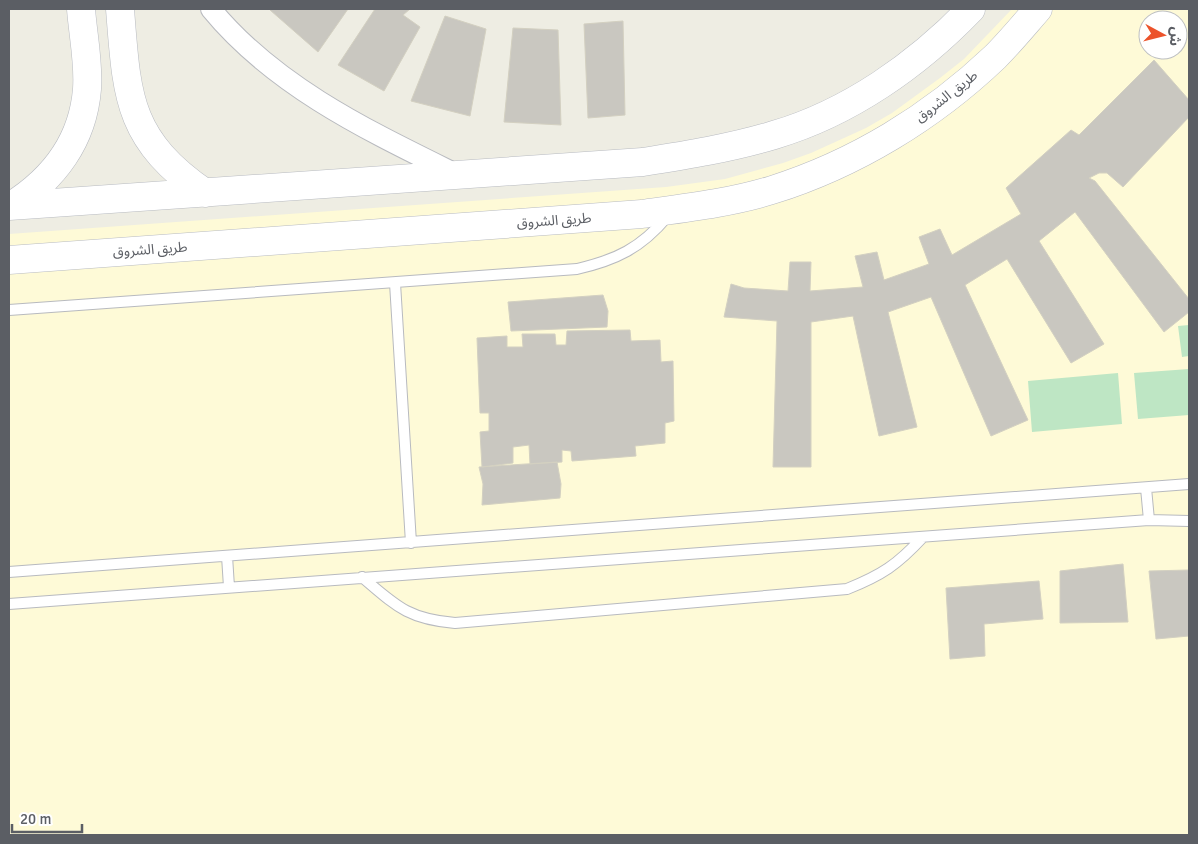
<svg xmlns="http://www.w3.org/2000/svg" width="1198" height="844" viewBox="0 0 1198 844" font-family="Signika,'Noto Sans Arabic',sans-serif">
  <rect width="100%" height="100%" fill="#eeede3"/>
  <!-- commercial -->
  <path fill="#fefad7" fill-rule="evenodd" d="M1012,9H1189V835H9V234L666,187L725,179L783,163L811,153L866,128L892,113L940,78L964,59ZM1148,20H1178V50H1148Z"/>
  <!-- green -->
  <path fill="#bee6c4" d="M1189,325V356L1182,357L1178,326Z
    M1189,369V415L1138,419L1134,373Z
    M1118,373L1122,424L1032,432L1028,381Z"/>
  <!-- building -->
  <path fill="#c9c7c0" stroke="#d3d0c1" d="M271,9H348L318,52L270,10Z
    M375,9H410L403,15L420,27L384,91L338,65Z
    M445,16L486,29L470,116L411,101Z
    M623,21L625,115L588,118L584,24Z
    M513,28L558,30L561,125L504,122Z
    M1154,60L1189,100V117L1123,187L1107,173H1099L1089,178L1095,181L1189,299V312L1164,332L1075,212L1039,241L1104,344L1071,363L1007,259L965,285L1028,420L991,436L931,297L888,312L917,427L879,436L853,316L811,322V467H773L777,321L724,317L731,284L744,288L788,291L790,262H811L810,291L863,287L855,256L877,252L884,280L929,264L919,237L940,229L952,255L1021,214L1006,188L1071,130L1079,135Z
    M603,295L608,311L607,327L511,331L508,302Z
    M630,330L631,341L660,340L661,362L673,361L674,421L665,423V443L635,446L636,456L572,461L571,451L562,450V462L530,464L529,445L513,447V463L482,467L480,432L489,431V413H480L477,338L507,336V347H523L522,334H555L556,345H566L567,331Z
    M557,462L561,484L560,498L482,505L483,484L479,467Z
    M1123,564L1128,622L1060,623V571Z
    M1189,570V636L1156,639L1149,571Z
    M1039,581L1043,619L984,624L985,656L950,659L946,588Z"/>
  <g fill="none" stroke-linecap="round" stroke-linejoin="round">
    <!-- lane casing -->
    <g stroke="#b8babf" stroke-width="12">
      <path id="lane" d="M395,283L411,543
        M9,310L577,269C616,260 641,248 667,217
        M1146,488L1149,520
        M227,556L229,587
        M9,572L1189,484
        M362,577C396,606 408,619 455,623L847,589C882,575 897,565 923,537
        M9,604L1149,520L1189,521"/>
    </g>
    <!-- street casing -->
    <g stroke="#b8babf" stroke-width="22">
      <path id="street" d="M211,9C275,87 369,131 458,175"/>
    </g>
    <!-- secondary casing -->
    <g stroke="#b8bbc1" stroke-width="29">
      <path id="secondary" d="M120,9C127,97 127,139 205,193
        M9,206L643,162C687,155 731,148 774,135C849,113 917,65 971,9
        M11,206C54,179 83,140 87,89C89,63 83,35 81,9
        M9,260L642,214C685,208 730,203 772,190C855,164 932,117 995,57C1010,42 1024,25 1038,9"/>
    </g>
    <!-- lane -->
    <use href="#lane" stroke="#fff" stroke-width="10"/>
    <!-- street -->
    <use href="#street" stroke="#fff" stroke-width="20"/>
    <!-- secondary -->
    <use href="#secondary" stroke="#fff" stroke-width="28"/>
  </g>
  <g text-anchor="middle" stroke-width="4.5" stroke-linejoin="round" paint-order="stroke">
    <!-- street labels -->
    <g font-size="14" fill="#5b5e64" stroke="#fff">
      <text transform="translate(946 96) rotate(-38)" y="5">طريق الشروق</text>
      <text transform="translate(554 220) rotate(-4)" y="5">طريق الشروق</text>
      <text transform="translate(150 249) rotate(-4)" y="5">طريق الشروق</text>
    </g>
  </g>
  <!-- border -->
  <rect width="1198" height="844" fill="none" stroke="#5b5e64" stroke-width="20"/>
  <!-- north arrow -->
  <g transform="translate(1163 35) rotate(97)"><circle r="24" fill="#ffffff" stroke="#bdbfc1"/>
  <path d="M0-4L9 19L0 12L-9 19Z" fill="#ec532b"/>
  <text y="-8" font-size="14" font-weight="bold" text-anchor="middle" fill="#5b5e64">ش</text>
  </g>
  <!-- scale -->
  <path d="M12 824v8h70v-8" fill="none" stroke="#5b5e64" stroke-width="2.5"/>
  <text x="20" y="824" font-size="15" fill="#5b5e64" stroke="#ffffff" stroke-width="4" paint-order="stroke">20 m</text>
</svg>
